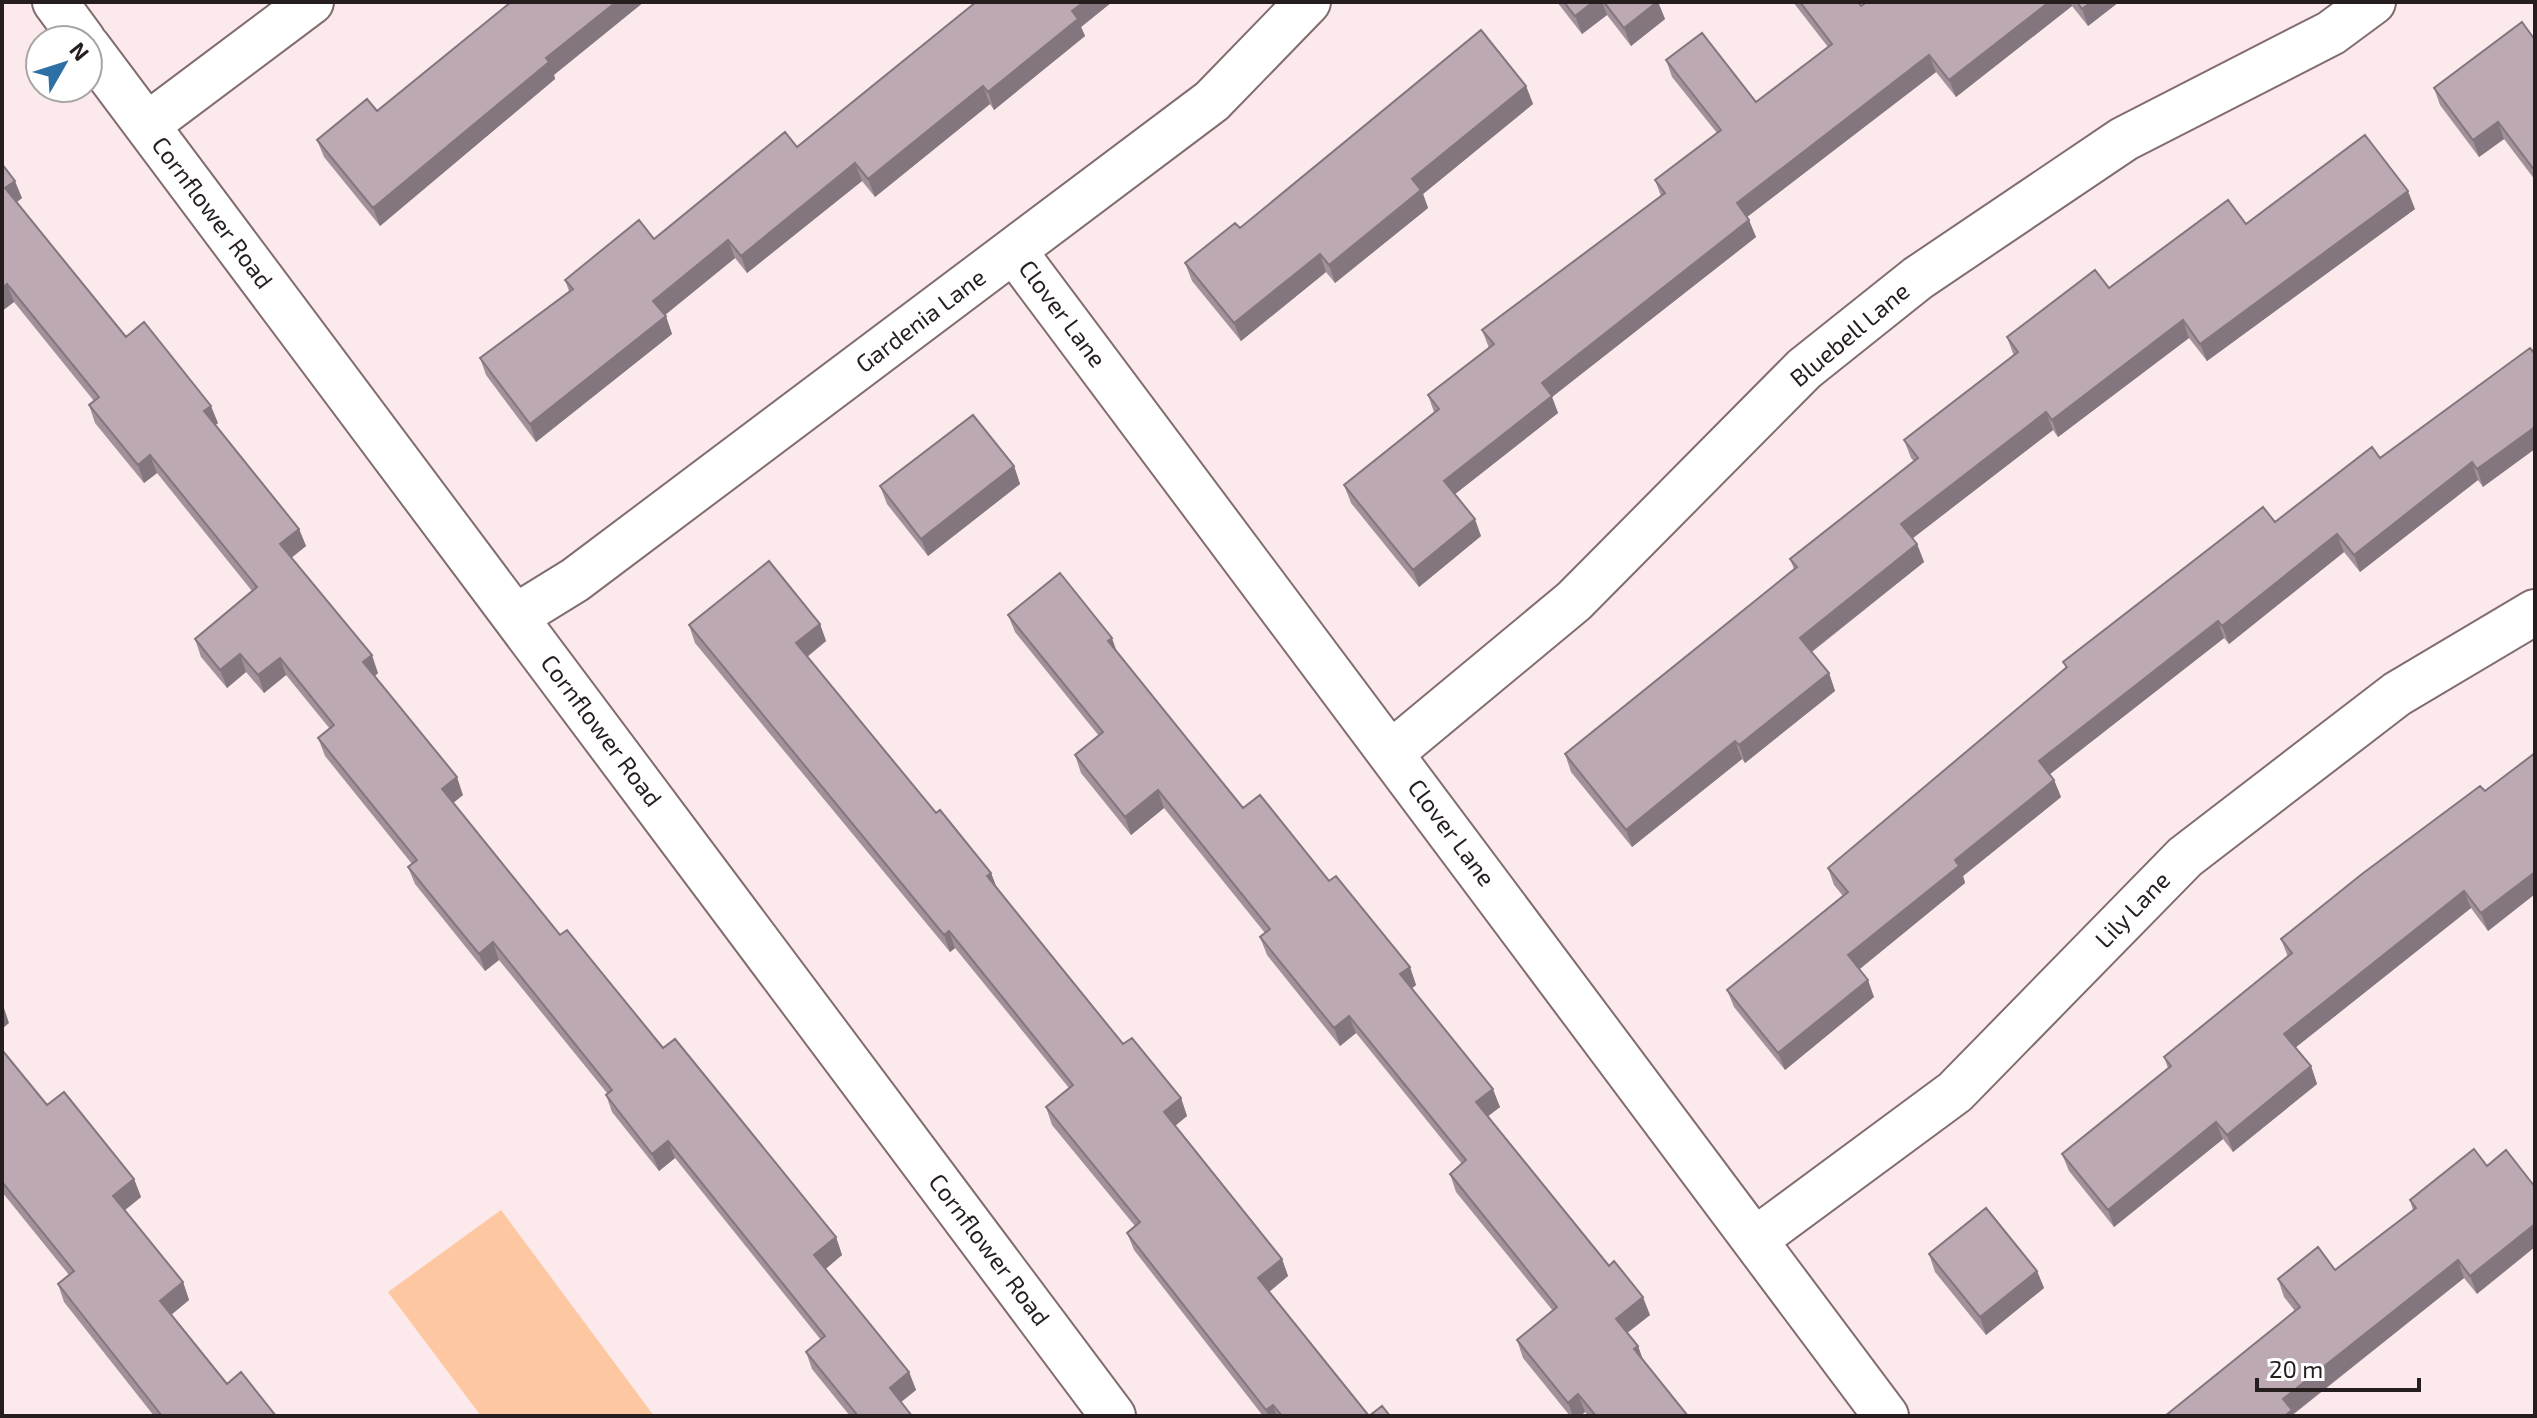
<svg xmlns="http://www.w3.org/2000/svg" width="2537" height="1418" viewBox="0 0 2537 1418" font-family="'Exo 2',sans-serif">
  <rect width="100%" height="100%" fill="#fce9eb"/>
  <!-- green -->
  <path fill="#fdc7a1" d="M501,1210L654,1416H481L388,1292Z"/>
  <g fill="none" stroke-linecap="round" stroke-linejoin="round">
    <!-- minor casing -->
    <g stroke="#816c6f" stroke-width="48">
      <path id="minor" d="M55,2L83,40
        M88,47L1113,1416
        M147,125L311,2
        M1014,251L1886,1416
        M515,617L575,580L1212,101L1308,2
        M1391,753L1574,601L1804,369L1918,278L2124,139L2331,33L2373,2
        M1756,1239L1955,1092L2185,857L2397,694L2535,612"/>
    </g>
    <!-- minor -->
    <use href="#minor" stroke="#fff" stroke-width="44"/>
  </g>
  <!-- wall -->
  <path fill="#a2919b" d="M976,2H1112L1081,27L1085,36L994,110L990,104L875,197L862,181L747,273L735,258L665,315L672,334L536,442L486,375L480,358L569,291L565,280L654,239L797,147Z
    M1557,2H1658L1665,19L1631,46L1607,15L1582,34Z
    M1793,2H1858L1861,6L1867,2H2119L2088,26L2072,6L1956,97L1936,72L1747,217L1756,237L1552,397L1558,413L1455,494L1481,536L1419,587L1351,503L1344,485L1434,412L1428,395L1489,348L1482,330L1661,196L1655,180L1717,133L1672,77L1666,60L1756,102L1828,47Z
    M2535,40V180L2504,139L2479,157L2440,105L2434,88Z
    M554,75L555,79L380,226L324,157L317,140L377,111Z
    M1526,86L1533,104L1423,194L1428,208L1335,283L1326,272L1241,341L1192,281L1185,263L1240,228Z
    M2,164L22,198L16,202L126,337L218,423L215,425L299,529L306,546L291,558L378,673L375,676L463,795L453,803L560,935L836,1237L842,1255L825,1269L909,1372L916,1390L901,1402L912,1416H850L812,1369L806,1352L821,1340L675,1158L659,1171L612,1112L606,1095L607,1093L499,960L485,971L415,884L408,867L412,864L325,756L318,738L330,729L286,675L264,693L246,672L227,688L201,657L195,639L252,591L157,473L144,483L95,423L89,405L94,401L14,302L2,311Z
    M2415,209L2207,361L2189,338L2058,437L2053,430L1912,538L1917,544L1924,562L1812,652L1829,673L1835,691L1745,763L1742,759L1632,847L1571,772L1565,754L1794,569L1790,559L1914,461L1911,458L1904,440L2014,356L2007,337L2109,288L2246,224Z
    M2530,348L2483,487L2478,480L2360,572L2344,552L2229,644L2224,638L2050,774L2054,780L2061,797L1963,876L1965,883L1859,969L1874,997L1785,1070L1734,1007L1727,990L1843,896L1834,885L1828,868L2066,668L2063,662L2275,522L2380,458Z
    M1014,466L1020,484L928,556L887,504L880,486Z
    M1008,615L1117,653L1243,808L1329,881L1410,967L1416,985L1412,988L1500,1107L1488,1116L1650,1315L1627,1333L1638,1346L1644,1362L1688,1416H1588L1585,1412L1580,1416H1570L1523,1358L1517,1340L1553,1311L1456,1192L1450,1174L1462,1164L1356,1033L1340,1046L1267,955L1260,937L1265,933L1164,808L1131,835L1081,773L1075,755L1099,736L1015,632Z
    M820,624L826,641L807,657L936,813L991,873L997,889L1123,1044L1181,1098L1187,1116L1175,1126L1282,1259L1288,1276L1269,1292L1369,1416H1390H1263L1134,1250L1127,1233L1135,1226L1052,1125L1046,1107L1069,1088L955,948L950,952L695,643L689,625Z
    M2535,753V894L2488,931L2471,908L2295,1048L2311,1066L2317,1084L2233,1152L2223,1139L2114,1227L2069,1171L2062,1154L2168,1068L2164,1057L2288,957L2281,939L2485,791Z
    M2,1050L47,1105L134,1179L141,1197L125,1210L183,1282L189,1300L171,1315L227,1384L276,1416H154L64,1302L58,1284L69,1275L2,1192Z
    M2474,1149L2477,1294L2464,1278L2294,1414V1416H2165L2295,1311L2284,1297L2278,1279L2335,1270L2413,1210L2410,1200Z
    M1929,1254L2037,1271L2044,1288L1986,1335L1935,1272Z"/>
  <!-- shaded-wall -->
  <path fill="#84767e" d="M616,2H644L554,75L555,79L380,226L373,208L546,58Z
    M1084,2H1112L1081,27L1085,36L994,110L988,92L1072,11Z
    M1593,2H1602L1607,15L1582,34L1575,16Z
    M1657,2H1658L1665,19L1631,46L1624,28Z
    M2049,2H2071L2072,6L1956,97L1949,80Z
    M2091,2H2119L2088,26L2082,9Z
    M1929,55L1936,72L1743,220L1737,203Z
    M983,86L990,104L875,197L868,179Z
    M1526,86L1533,104L1423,194L1428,208L1335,283L1329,265L1412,179Z
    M2498,122L2504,139L2479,157L2473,140Z
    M855,163L862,181L747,273L741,256Z
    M15,181L22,198L12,206L5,188Z
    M2408,191L2415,209L2207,361L2200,344Z
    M1749,220L1756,237L1552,397L1558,413L1450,498L1444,481L1542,383Z
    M728,240L735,258L660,319L653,301Z
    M1320,254L1326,272L1241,341L1234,323Z
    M7,284L14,302L2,311V288Z
    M666,316L672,334L536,442L530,424Z
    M2183,320L2189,338L2058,437L2052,420Z
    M211,406L218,423L211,429L204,411Z
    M2046,412L2053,430L1908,542L1901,524Z
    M2535,427V449L2483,487L2477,469Z
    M150,455L157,473L144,483L138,465Z
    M2472,462L2478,480L2360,572L2354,555Z
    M1014,466L1020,484L928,556L921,539Z
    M1475,519L1481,536L1419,587L1413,570Z
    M299,529L306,546L286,562L280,544Z
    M2337,534L2344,552L2229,644L2222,626Z
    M1917,544L1924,562L1807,655L1800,638Z
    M2218,621L2224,638L2045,778L2039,761Z
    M820,624L826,641L802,661L796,643Z
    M1112,638L1118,655L1108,641Z
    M240,654L246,672L227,688L220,670Z
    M372,655L378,673L370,680L363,662Z
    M280,658L286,675L264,693L258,675Z
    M1829,673L1835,691L1745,763L1739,745Z
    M1735,741L1742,759L1632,847L1626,830Z
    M457,777L463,795L448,807L442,789Z
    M2054,780L2061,797L1963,876L1965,883L1855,973L1848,955L1955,860Z
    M1158,790L1164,808L1131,835L1125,817Z
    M2535,872V894L2488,931L2481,913Z
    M991,873L998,891L987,876Z
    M2464,891L2471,908L2291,1051L2284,1034Z
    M949,931L955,948L950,952L944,935Z
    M493,942L499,960L485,971L479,954Z
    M1410,967L1416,985L1407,992L1400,974Z
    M1868,980L1874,997L1785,1070L1778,1053Z
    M3,1005L9,1023L2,1029V1006Z
    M1349,1016L1356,1033L1340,1046L1334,1028Z
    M2311,1066L2317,1084L2233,1152L2227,1135Z
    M1493,1089L1500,1107L1483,1120L1476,1102Z
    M1181,1098L1187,1116L1171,1129L1164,1112Z
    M2216,1122L2223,1139L2114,1227L2108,1210Z
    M668,1141L675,1158L659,1171L652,1154Z
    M134,1179L141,1197L120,1214L113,1196Z
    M2535,1224V1247L2477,1294L2470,1276Z
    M836,1237L842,1255L821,1273L814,1255Z
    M1282,1259L1288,1276L1264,1296L1258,1278Z
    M2458,1260L2464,1278L2293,1414L2294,1416H2285L2283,1399Z
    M2037,1271L2044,1288L1986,1335L1980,1317Z
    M183,1282L189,1300L166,1319L160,1301Z
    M1643,1297L1650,1315L1622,1337L1616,1319Z
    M1638,1346L1644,1364L1634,1349Z
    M909,1372L916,1390L896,1406L890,1388Z
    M1578,1394L1585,1412L1580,1416H1573L1568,1403Z
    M1273,1405L1277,1416H1268L1266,1410Z"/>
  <!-- building -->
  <path fill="#bca9b4" stroke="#84767e" stroke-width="2" d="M511,2H616L546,58L549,62L373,208L317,140L367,99L377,111Z
    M976,2H1084L1072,11L1078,19L988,92L983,86L868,179L855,163L741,256L728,240L653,301L666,316L530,424L480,358L573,289L565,280L639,220L654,239L785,132L797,147Z
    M1564,2H1593L1575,16Z
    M1604,2H1657L1624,28Z
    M1800,2H1858L1861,6L1867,2H2049L1949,80L1929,55L1737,203L1749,220L1542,383L1552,396L1444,481L1475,519L1413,570L1344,485L1439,409L1428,395L1494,344L1482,330L1665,193L1655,180L1721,130L1666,60L1702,33L1756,102L1832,44Z
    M2077,2H2091L2082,9Z
    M2522,22L2535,40V171L2498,122L2473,140L2434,88Z
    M1481,30L1526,86L1412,179L1421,190L1329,265L1320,254L1234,323L1185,263L1235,223L1240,228Z
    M2365,135L2408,191L2200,344L2183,320L2052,420L2046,412L1901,524L1917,544L1800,638L1829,673L1739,745L1735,741L1626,830L1565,754L1797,567L1790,559L1918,458L1904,440L2018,352L2007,337L2095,270L2109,288L2228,200L2246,224Z
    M2,164L15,181L5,188L126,337L144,322L211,406L204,411L299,529L280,544L372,655L363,662L457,777L442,789L560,935L567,930L663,1048L675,1039L836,1237L814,1255L909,1372L890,1388L912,1416H858L806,1352L825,1336L668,1141L652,1154L606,1095L612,1090L493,942L479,954L408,867L417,860L318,738L334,725L280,658L258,675L240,654L220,670L195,639L257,587L150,455L138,465L89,405L99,397L7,284L2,288Z
    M2530,348L2535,354V427L2477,469L2472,462L2354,555L2337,534L2222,626L2218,621L2039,761L2054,780L1955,860L1959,866L1848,955L1868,980L1778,1053L1727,990L1848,892L1828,868L2067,667L2063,662L2263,507L2275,522L2372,447L2380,458Z
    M973,415L1014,466L921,539L880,486Z
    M769,561L820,624L796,643L936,813L940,810L991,873L987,876L1123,1044L1132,1038L1181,1098L1164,1112L1282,1259L1258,1278L1369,1416L1382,1406L1390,1416H1282L1273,1405L1266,1410L1127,1233L1140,1222L1046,1107L1073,1085L949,931L944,935L689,625Z
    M1060,573L1112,638L1108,641L1243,808L1260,795L1329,881L1336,876L1410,967L1400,974L1493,1089L1476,1102L1609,1266L1614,1261L1643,1297L1616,1319L1638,1346L1634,1349L1688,1416H1596L1578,1394L1568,1403L1517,1340L1557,1307L1450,1174L1466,1160L1349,1016L1334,1028L1260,937L1270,929L1158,790L1125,817L1075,755L1103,732L1008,615Z
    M2535,753V872L2481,913L2464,891L2284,1034L2311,1066L2227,1135L2216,1122L2108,1210L2062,1154L2171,1066L2164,1057L2292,953L2281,939L2362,874L2480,786L2485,791Z
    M2,1050L47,1105L64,1092L134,1179L113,1196L183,1282L160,1301L227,1384L241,1372L276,1416H162L58,1284L74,1271L2,1182Z
    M2474,1149L2487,1166L2506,1150L2535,1187V1224L2470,1276L2458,1260L2283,1399L2292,1410L2285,1416H2165L2300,1307L2278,1279L2318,1247L2335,1270L2416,1208L2410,1200Z
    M1986,1208L2037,1271L1980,1317L1929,1254Z"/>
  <g text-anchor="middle" stroke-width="6" stroke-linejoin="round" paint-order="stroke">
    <!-- street labels -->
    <g font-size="24" fill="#261d1f" stroke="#fff">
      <text transform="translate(212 213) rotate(53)" y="8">Cornflower Road</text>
      <text transform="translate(1062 314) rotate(53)" y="8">Clover Lane</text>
      <text transform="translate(921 321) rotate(-37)" y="8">Gardenia Lane</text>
      <text transform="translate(1850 335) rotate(-40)" y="8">Bluebell Lane</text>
      <text transform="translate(601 731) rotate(53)" y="8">Cornflower Road</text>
      <text transform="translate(1451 833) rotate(53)" y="8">Clover Lane</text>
      <text transform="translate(2133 910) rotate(-46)" y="8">Lily Lane</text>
      <text transform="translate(989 1250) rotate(53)" y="8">Cornflower Road</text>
    </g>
  </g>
  <!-- border -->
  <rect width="2537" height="1418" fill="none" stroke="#261d1f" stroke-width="8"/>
  <!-- north arrow -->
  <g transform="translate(64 64) rotate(51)"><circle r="38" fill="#ffffff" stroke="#a8a5a5" stroke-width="2"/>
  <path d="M0-6L14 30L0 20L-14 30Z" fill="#2e6fa5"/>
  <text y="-12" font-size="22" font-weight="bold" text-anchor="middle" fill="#261d1f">N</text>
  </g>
  <!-- scale -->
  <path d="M2257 1378v12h162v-12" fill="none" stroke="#261d1f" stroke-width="4"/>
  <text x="2269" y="1378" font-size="24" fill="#261d1f" stroke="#ffffff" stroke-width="6" paint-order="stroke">20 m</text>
</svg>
